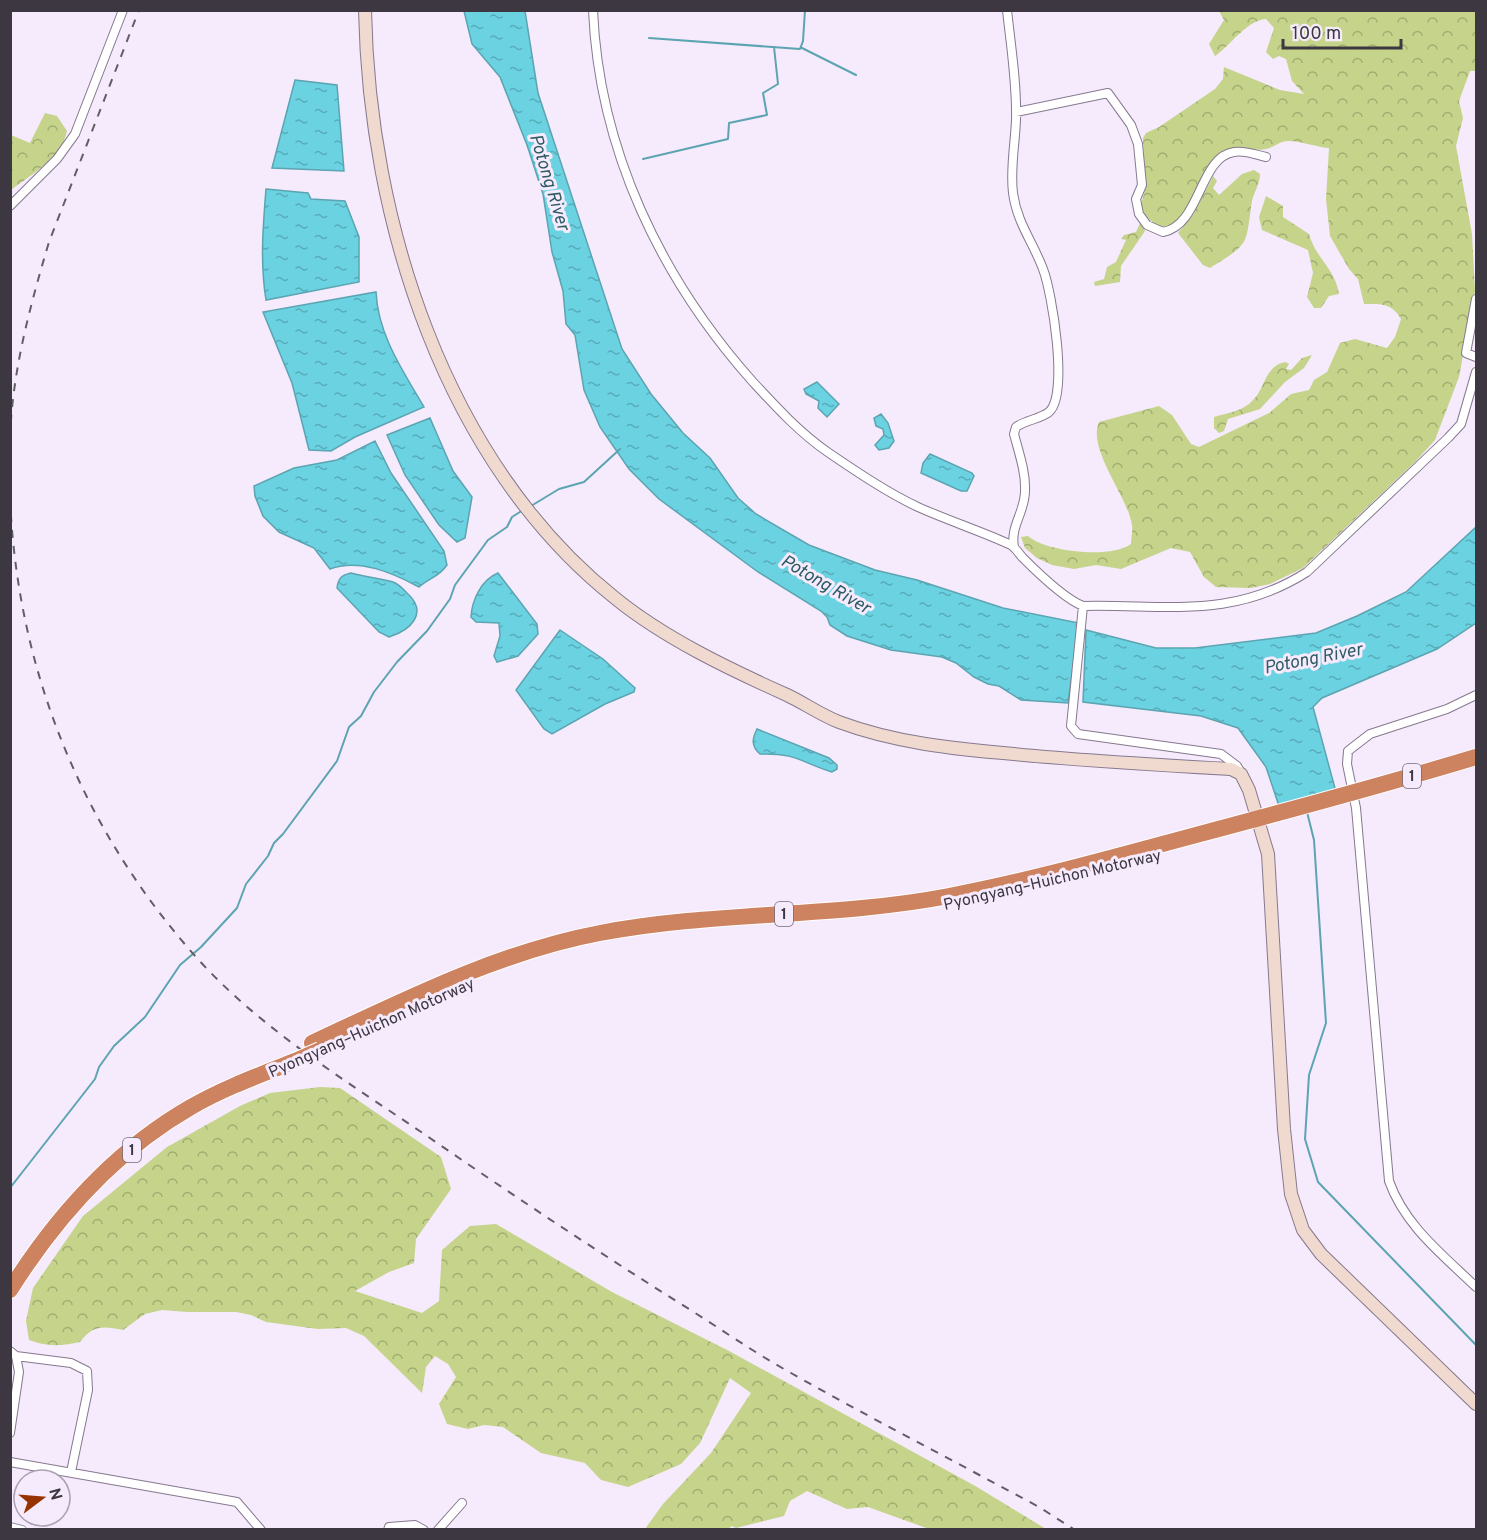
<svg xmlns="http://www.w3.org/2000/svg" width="1487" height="1540" viewBox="0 0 1487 1540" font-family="Overpass,sans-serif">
  <defs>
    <pattern id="forest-crowns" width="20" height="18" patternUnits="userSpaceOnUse" patternTransform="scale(1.5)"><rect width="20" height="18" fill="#c5d48a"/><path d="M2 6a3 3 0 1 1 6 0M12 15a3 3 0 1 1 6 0" fill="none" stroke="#a1ad72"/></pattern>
    <pattern id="water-ripples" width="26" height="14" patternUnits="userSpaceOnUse" patternTransform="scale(1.5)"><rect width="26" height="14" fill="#6ad2e1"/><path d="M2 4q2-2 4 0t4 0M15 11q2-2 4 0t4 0" fill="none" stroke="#58abb8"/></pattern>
  </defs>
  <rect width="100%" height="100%" fill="#f6eafd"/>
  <!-- forest -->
  <path fill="url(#forest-crowns)" d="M1219,11H1476V71H1470L1459,101L1463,118L1456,146L1472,234L1475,291L1459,377L1435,440L1415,462L1303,568L1270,584L1251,588L1216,587L1204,577L1190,552L1171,548L1121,569L1096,565L1074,569L1052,565L1037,558L1025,548L1021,537L1028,536C1046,552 1111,559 1131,544C1131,538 1133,531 1132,525C1128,497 1087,449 1099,422L1159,406L1172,415L1191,444L1199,447L1269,413L1291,394L1309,390L1314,380L1327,372L1340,343L1355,339L1387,348L1395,337L1401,319C1392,303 1381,304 1364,304L1358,279L1349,269L1330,236L1326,199L1329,148C1316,147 1301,141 1288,141C1280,141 1273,148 1266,149C1254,152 1241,144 1229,149C1201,161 1200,199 1180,220C1165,235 1148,222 1140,207L1145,191L1143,138L1146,133L1159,127L1215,89L1223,79L1224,67L1280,90L1304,94L1292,81L1286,59L1279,56L1273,59L1266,52L1274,28L1266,19C1247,20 1230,46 1215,56L1209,44L1224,20Z
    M45,113L57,116L67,131C61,158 32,174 11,190V135L30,143Z
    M1254,170L1260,174C1260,184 1254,192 1252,201C1245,247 1251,242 1210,268L1203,265L1178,233L1193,215L1213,176L1217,181L1213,188L1219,195L1242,174Z
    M1266,196L1283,206V217L1309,234C1316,259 1335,268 1339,294L1329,296L1321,308H1314L1307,297L1313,273L1308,250L1262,230L1259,217Z
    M1140,223L1145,231L1121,266L1120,282L1095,286L1094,282L1104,279L1107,267L1116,262L1126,240L1121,239L1124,235L1136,232Z
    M1312,355L1304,368L1285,382L1260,409L1228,419L1224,431L1219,433L1214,428V417C1227,413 1244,411 1253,400C1266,387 1264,367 1285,362L1289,364L1286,369L1291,370L1302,358Z
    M320,1087L340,1088L441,1157L451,1189L416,1239L414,1263L389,1272L355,1291L422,1313L439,1301L442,1250L470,1226L496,1224L612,1292L729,1351L977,1487L1046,1529H929L868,1507L847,1509L807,1491L790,1501L784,1516L736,1528L732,1526L728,1529H645L663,1504L711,1453L751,1393L730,1378L700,1443L681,1464L628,1487L601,1480L585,1463L541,1453L503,1427L484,1425L468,1429L447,1424L439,1404L456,1377L448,1364L435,1356L426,1367L422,1393L364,1336L346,1328L318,1329L266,1322L251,1315L236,1312H187L162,1310L145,1314L123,1330C103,1326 93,1325 80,1342C62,1346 47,1347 29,1340L26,1321L33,1288L83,1216L167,1147L240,1106L270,1093Z"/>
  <!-- water -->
  <path fill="url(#water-ripples)" stroke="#5ca4b1" stroke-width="1.5" d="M464,11H525L538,93L622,349L651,394L683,433L710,458L738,498L756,514L809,545L875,570L917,580L1003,608L1079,623L1068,703L1021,700L999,686L988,684L974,677L956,663L942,657L891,650L847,636L830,625L827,617L821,611L758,572L659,499L629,469L600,427L584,390L575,335L566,324L563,291L552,252L543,194L527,145L500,77L472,44Z
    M295,80L337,85L344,171L272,168Z
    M266,189L308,193L311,199L345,201L359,237V282L266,300C260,263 263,226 266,189Z
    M376,292C378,335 403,371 424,407L355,437L331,451L309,450L292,383L263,312Z
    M817,382L839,404L827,417L818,408L819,401L806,394L804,389Z
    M881,414L888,423L894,441L889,448L879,450L875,445L884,435L883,429L876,426L874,418Z
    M430,418L453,471L472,497L465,538L457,542L439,525L405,475L387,435Z
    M375,441L391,473L444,551L447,565C439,577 429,578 419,587C393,573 359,558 330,569L314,548L279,532L263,516L255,496L254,486L294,468L337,460Z
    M930,454L972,473L974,476L967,491H961L921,473L923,463Z
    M1476,527V623L1437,649L1322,698L1313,707L1336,792L1279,806L1266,767L1238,728L1201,716L1083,702L1086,630L1156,648H1195L1316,633L1357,616L1406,592Z
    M351,573C365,577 380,578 393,582C399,584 404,590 408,594C428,613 411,630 389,637L379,632L337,588C338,578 342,575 351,573Z
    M498,573L537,624L538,634L518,656L497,662L494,656L500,636L499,623L476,622L471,617C472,600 481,580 498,573Z
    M560,630L603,659L635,688L634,692L605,704L552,734L544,729L516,690Z
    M757,729L829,758L837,765V769L832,772C800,762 797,753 760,754C751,746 752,739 757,729Z"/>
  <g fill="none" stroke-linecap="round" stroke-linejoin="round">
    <!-- stream -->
    <path stroke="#5ca4b1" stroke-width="2" d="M649,38L800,49L803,41L805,10
      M802,48L856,75
      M643,159L728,139L729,123L767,115L763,93L778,84L774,47
      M531,506L559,489L584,482L620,449
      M1307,812L1314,840L1326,1023L1309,1075L1305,1139L1318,1182L1476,1345
      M10,1188L95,1079L99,1067L114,1046L145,1017L180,965L201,947L237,908L246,884L268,856L274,843L283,834L337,761L349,727L361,716L374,692L397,662L427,631L450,599L455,585L488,540L507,527L512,517L523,510"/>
    <!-- minor casing -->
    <g stroke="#86798e" stroke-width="10">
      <path id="minor" d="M593,10C599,150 661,279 753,382C777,408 800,433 829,453C857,472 888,493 918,507C949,521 981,531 1011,545C1016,548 1019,554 1023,558C1037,572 1065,599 1083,606
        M1007,10C1011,47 1017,84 1016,120C1015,145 1010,169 1013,193C1017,223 1033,242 1043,269C1052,292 1069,395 1049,412C1040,419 1026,420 1016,427L1014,434C1019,453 1026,473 1025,491C1025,512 1010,526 1014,547
        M1016,112L1108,93L1131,125L1138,144L1142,185L1136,199L1139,214L1147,225L1163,232C1201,225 1199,157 1234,152C1244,150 1257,155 1266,157
        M10,206L57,159L75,134L123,10
        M1476,299L1466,353L1476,357
        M1476,695L1447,709L1370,734L1348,751L1347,764L1356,808L1389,1181C1405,1226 1443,1255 1476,1287
        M1241,773L1237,766L1221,754L1078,734L1071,726L1083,606C1166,604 1232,620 1307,572L1448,438L1461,424L1476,372
        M10,1351L16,1356L19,1372L10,1433
        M16,1356L71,1363L87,1371L88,1390L71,1472
        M10,1462L237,1502L261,1530
        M10,1527L22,1530
        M388,1530L389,1527L415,1525L424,1530
        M438,1530L462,1503"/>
    </g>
    <!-- secondary casing -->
    <g stroke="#86798e" stroke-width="14">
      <path id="secondary" d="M365,10C369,221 445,463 615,598C664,638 729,669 787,695C804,703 821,715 839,722C895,743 955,749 1014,754C1086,761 1158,765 1231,769L1241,774L1249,790L1268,854L1284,1129L1291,1194L1303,1230L1321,1254L1476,1404"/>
    </g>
    <!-- motorway casing -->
    <g stroke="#fff" stroke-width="18">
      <path id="motorway" d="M312,1043C404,1000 499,952 600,933C715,911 834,918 949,896C1033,880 1114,857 1196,835C1290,810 1383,785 1476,757
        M10,1290C56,1217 116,1150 191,1107C224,1088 260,1075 295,1061"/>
    </g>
    <!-- minor -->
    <use href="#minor" stroke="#fff" stroke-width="8"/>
    <!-- secondary -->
    <use href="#secondary" stroke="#f0dacf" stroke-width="12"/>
    <!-- motorway -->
    <use href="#motorway" stroke="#cd8260" stroke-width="16"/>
    <!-- rail -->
    <path stroke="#635d68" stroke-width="2" stroke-dasharray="8 8" stroke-linecap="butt" d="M10,439C12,372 30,306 49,242L139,10
      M10,498C17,666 79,822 189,949C255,1026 345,1080 427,1136C511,1194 595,1250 681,1304C718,1327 753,1352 791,1373C872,1419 956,1462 1039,1507L1075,1530"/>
    <!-- motorway-bridge casing -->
    <g stroke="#fff" stroke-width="18" stroke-linecap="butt">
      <path id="motorway-bridge" d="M295,1061L320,1050"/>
    </g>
    <!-- motorway-bridge -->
    <use href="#motorway-bridge" stroke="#cd8260" stroke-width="16"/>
  </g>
  <g text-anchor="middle" stroke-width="6" stroke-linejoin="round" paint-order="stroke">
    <!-- shield labels -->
    <g fill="#f6eafd" stroke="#746d79" stroke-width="1.5">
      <rect x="1403" y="764" width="18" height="24" rx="4.5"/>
      <rect x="775" y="902" width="18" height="24" rx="4.5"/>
      <rect x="123" y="1138" width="18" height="24" rx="4.5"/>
    </g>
    <g font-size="15" font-weight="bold" fill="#3c3740">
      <text x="1412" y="781">1</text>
      <text x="784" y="919">1</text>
      <text x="132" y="1155">1</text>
    </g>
    <!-- street labels -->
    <g font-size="16" fill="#3c3740" stroke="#f6eafd">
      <text transform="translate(1052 879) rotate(-13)" y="6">Pyongyang–Huichon Motorway</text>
      <text transform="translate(371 1027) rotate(-24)" y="6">Pyongyang–Huichon Motorway</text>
    </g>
    <!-- water labels -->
    <g font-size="18" font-style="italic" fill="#2d5b62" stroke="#f6eafd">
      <text transform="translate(550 182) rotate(73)" y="6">Potong River</text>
      <text transform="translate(826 584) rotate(30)" y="6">Potong River</text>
      <text transform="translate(1313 658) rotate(-11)" y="6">Potong River</text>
    </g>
  </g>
  <!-- border -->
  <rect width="1487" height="1540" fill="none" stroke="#3c3740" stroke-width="24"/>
  <!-- north arrow -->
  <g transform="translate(42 1498) rotate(74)"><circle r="28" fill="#f6eafd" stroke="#aca2b1" stroke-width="1.5"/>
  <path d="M0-4.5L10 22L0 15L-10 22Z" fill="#973201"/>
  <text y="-9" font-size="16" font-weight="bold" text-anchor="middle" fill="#3c3740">N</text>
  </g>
  <!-- scale -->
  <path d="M1283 39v9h118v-9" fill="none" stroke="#3c3740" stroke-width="3"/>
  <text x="1292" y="39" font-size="18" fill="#3c3740" stroke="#f6eafd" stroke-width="4.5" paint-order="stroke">100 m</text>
</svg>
